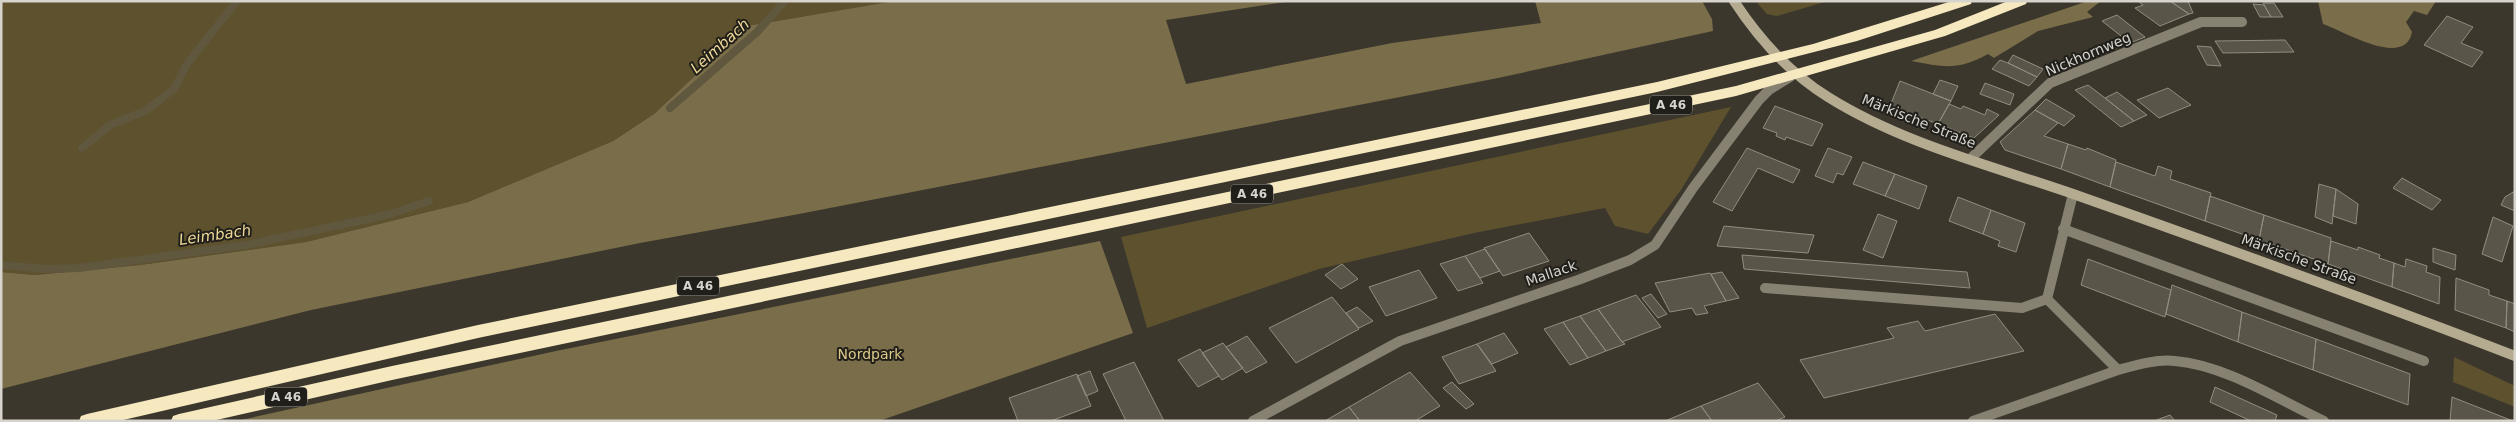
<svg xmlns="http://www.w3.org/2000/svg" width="2516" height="422" viewBox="0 0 2516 422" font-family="'DejaVu Sans',sans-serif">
  <rect width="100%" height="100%" fill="#3b372d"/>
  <!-- green -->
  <path fill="#5e512e" d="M1,1H894L741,27L712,60L654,114L613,141L468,202L306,242L140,265L35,275L1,272Z
    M1758,1H1828L1777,16L1767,14L1758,4Z
    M1731,107L1681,190L1648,234L1615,226L1605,208L1474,233L1319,269L1147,328L1121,237Z
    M2454,357L2515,386V407L2453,382Z"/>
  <!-- forest -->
  <path fill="#7a6d49" d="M894,1H1292L1166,20L1186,84L1392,43L1541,23L1535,1H1702L1712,19L1713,31L1498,78L799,214L640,243L311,310L1,389V272L35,275L140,265L306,242L468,202L613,141L654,114L712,60L741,27Z
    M2088,1H2101L2087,12L2093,17L2038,31L1994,58L1988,54C1957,71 1944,67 1911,61Z
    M2318,1H2436L2427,15L2414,11L2406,22L2412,32C2405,69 2344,31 2323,24Z
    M1100,241L1133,333L879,421H236L556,351Z"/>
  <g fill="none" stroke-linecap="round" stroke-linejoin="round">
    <!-- stream -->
    <path stroke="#5f573e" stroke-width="8" d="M670,108L757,32L785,1
      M82,148L110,125L145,111L174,89L187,64L237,1
      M1,265L46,269L79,268L246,245L391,214L429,201"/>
  </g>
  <!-- building -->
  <path fill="#595549" stroke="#918d81" d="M2138,1H2170L2189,14L2160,26L2135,8L2143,5Z
    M2170,1H2188L2193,13L2189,14Z
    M2263,3H2274L2283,17H2271Z
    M2253,4L2264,5L2271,17H2260Z
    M2117,15L2145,37L2130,43L2102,21Z
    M2447,16L2473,27L2461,43L2483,52L2472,67L2424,45Z
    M2285,40L2294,52L2223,53L2215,41Z
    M2197,46L2211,47L2221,66L2207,65Z
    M2013,55L2043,69L2037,77L2008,63Z
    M2000,60L2008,63L2037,77L2029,86L1992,69Z
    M1940,80L1958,86L1951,101L1933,94Z
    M1900,81L1951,101L1938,124L1890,106Z
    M1985,83L2014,94L2010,105L1980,94Z
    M2088,85L2105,98L2134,121L2121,127L2075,90Z
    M2168,88L2191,105L2159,118L2137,100Z
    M2117,92L2147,115L2134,121L2105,98Z
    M2046,99L2075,116L2064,126L2035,110Z
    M1949,104L1961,109L1963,106L1985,115L1987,109L1999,115L1974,138L1938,124Z
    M1775,106L1823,124L1812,146L1786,137L1785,140L1776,136L1777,133L1763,128Z
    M2035,110L2058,123L2044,136L2068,144L2061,169L2005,150L2000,142Z
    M2068,144L2086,150L2087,148L2116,160L2110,187L2061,169Z
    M1747,148L1800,170L1793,183L1758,168L1732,211L1713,202Z
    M1828,148L1852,157L1843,175L1837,173L1833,183L1815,176Z
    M1863,162L1895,174L1885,196L1853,184Z
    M2116,162L2155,176L2158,166L2172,171L2170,179L2211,193L2205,221L2110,187Z
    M1895,174L1927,186L1919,209L1885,196Z
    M2402,178L2441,200L2432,210L2393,188Z
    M2319,184L2336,189L2332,224L2315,217Z
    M2336,189L2358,204L2356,224L2333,216Z
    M2515,191V211L2501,205L2505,197Z
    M2210,196L2264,215L2259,240L2205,221Z
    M1958,197L1991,210L1983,234L1949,221Z
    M1991,210L2025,223L2016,252L1998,246L2000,241L1983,234Z
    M1878,214L1897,221L1883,258L1863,250Z
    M2264,215L2331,238L2328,264L2259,240Z
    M2493,217L2513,226L2502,262L2482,254Z
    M1724,226L1814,235L1808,253L1717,246Z
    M1529,233L1549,261L1503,276L1484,248Z
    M2331,241L2358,250V247L2380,255L2379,258L2394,263L2392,287L2328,264Z
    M2433,248L2456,255L2455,270L2433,262Z
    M1485,249L1500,271L1480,278L1465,256Z
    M1742,255L1967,272L1970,288L1744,269Z
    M1465,256L1483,283L1458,291L1440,264Z
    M2088,259L2171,290L2165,317L2081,285Z
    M2406,259L2427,266L2426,272L2440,277L2439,304L2392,287L2394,263L2405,267Z
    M1342,264L1358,279L1341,289L1325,275Z
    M1419,270L1437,298L1386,316L1369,287Z
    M1722,272L1739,298L1726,301L1711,274Z
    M1710,273L1726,301L1704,306L1708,313L1696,315L1692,308L1670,312L1655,283Z
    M2456,278L2489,290V295L2507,301L2506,328L2455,310Z
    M2172,285L2242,312L2238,342L2166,314Z
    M1651,294L1667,314L1658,318L1642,298Z
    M1636,295L1661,327L1622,342L1598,309Z
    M1332,297L1359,329L1296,363L1269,328Z
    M2507,301L2515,304V332L2506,328Z
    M1357,307L1373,321L1359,328L1346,313Z
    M1598,309L1622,342L1625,344L1606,351L1580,316Z
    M2242,312L2316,339L2313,370L2238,342Z
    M1995,314L2024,351L1824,398L1800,360L1894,338L1887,328L1918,321L1925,331Z
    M1580,316L1606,351L1588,358L1563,322Z
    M1563,322L1588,358L1570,365L1544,329Z
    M1504,333L1518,353L1492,364L1477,344Z
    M1247,336L1267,362L1246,373L1226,347Z
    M2316,339L2410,374L2408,405L2313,370Z
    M1223,343L1243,368L1222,380L1202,353Z
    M1477,344L1496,371L1459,384L1442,357Z
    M1200,349L1219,376L1198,387L1178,360Z
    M1134,362L1164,421H1126L1103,374Z
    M1090,371L1098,391L1086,396L1077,376Z
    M1410,372L1440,406L1415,421H1360L1349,407Z
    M1077,374L1091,406L1051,421H1018L1009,398Z
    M1452,382L1474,404L1466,409L1443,388Z
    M1758,383L1785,417L1776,421H1712L1701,406Z
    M2215,387L2277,415L2275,421H2251L2210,402Z
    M2452,397L2513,421H2450Z
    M1701,406L1712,421H1665Z
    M1349,407L1360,421H1325Z
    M2170,415L2175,421H2154Z"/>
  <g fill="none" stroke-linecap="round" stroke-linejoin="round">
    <!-- street -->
    <path stroke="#878171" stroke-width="10" d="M1970,159L2050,83L2201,22H2242
      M2063,229L2424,361
      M1765,288L2022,308L2047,299L2073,194
      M2047,299L2118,370C2136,365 2156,359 2175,361C2225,365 2279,400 2324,421
      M1253,421L1400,341L1578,280L1630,260L1655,245L1693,188L1759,100L1769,90L1790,77
      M1973,421L2118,370"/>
    <!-- secondary -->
    <path stroke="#b4ab91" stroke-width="10" d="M1734,1C1759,39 1789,73 1828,97C1903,144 1993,166 2076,195C2223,247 2370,300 2515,356"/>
    <!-- highway -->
    <path fill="#f6e8bf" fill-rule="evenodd" d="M1952,1H1972L1971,4L1857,41L1657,92L478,338L119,421H79L81,416L87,414L478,325L1657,82L1813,44Z
      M2008,1H2027L2026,4L1945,36L1736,96L392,380L212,421H171L173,416L179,414L392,366L1736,86L1935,30Z"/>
  </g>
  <g text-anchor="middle" stroke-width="4" stroke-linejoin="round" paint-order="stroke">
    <!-- shield labels -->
    <g fill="#211f1a" stroke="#a09e97" stroke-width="1">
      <rect x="1650" y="95.5" width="42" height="19" rx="4"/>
      <rect x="1231" y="184.5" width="42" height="19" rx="4"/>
      <rect x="677" y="276.5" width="42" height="19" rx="4"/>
      <rect x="265" y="387.5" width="42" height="19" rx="4"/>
    </g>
    <g font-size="12" font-weight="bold" fill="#d6d4cd">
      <text x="1671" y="109">A 46</text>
      <text x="1252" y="198">A 46</text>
      <text x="698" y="290">A 46</text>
      <text x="286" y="401">A 46</text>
    </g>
    <!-- street labels -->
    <g font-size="14" fill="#d6d4cd" stroke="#211f1a">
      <text transform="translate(2088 54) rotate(-23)" y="5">Nickhornweg</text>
      <text transform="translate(1919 121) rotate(22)" y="5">Märkische Straße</text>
      <text transform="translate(2299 259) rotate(20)" y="5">Märkische Straße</text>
      <text transform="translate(1551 273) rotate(-19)" y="5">Mallack</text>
    </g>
    <!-- park labels -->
    <g font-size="14" fill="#dec889" stroke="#211f1a">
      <text x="870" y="359">Nordpark</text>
    </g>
    <!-- water labels -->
    <g font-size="15" font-style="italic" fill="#eed898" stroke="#211f1a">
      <text transform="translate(720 46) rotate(-42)" y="5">Leimbach</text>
      <text transform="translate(215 235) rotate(-8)" y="5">Leimbach</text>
    </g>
  </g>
  <!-- border -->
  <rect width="2516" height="422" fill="none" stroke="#d6d4cd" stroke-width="5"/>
</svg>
